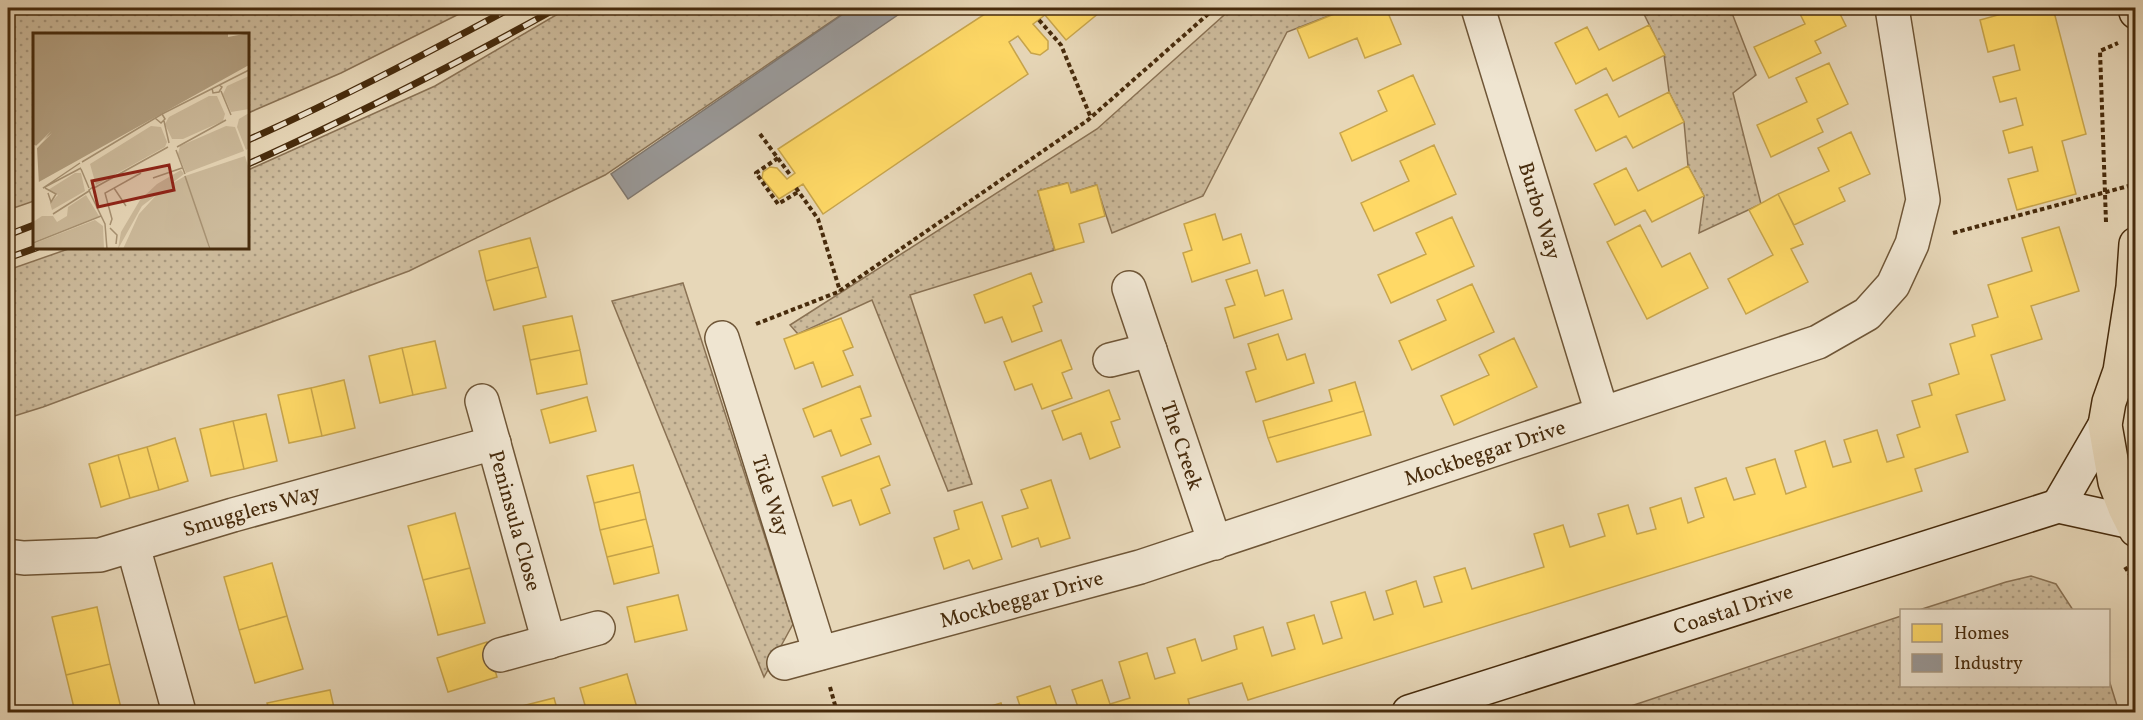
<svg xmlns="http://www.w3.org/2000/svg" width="2143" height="720" viewBox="0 0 2143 720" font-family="Vollkorn,serif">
  <defs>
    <pattern id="grass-dots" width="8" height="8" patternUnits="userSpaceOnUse" patternTransform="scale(1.5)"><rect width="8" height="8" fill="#ccba9b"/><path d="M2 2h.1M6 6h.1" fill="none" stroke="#a7977d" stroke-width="1.8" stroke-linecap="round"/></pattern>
  </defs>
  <rect width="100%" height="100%" fill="#e7d7b8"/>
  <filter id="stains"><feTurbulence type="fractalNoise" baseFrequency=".00333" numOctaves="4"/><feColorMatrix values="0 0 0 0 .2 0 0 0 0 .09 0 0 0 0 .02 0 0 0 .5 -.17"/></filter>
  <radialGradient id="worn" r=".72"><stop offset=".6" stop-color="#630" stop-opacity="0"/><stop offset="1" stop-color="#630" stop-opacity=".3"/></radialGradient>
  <!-- grass -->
  <path fill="url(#grass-dots)" stroke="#8a7254" stroke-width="1.5" d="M8,8H471L341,73L248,113V34H34V201L8,210Z
    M568,8H851L605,175L409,271L43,407L8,418V270L71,248H248V170L435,86Z
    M1232,8H1349L1287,32L1203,196L1112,233L1096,185L1071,193L1067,183L1038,191L1055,250L910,295L972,484L948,491L872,300L798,334L790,325L1097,129Z
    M1641,8H1730L1756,75L1733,93L1761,204L1699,233L1704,196L1688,166L1684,122L1669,92L1664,55Z
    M683,283L793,624L764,677L612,301Z
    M2031,576L2056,584L2073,610H1919L2006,582Z
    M1901,616L1902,686H2108L2109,680L2119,712H1613Z"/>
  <!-- homes -->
  <path fill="#ffd966" stroke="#c8a54b" stroke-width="1.5" d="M994,8H1105L1066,40L1045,15L1033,24L1048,41V49L1040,55L1031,53L1018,36L1009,42L1028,74L823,214L803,184L779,199L762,178L763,172L770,167L777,168L787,179L795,173L778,149Z
    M1349,8H1386L1401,44L1365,58L1357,38L1309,58L1297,29Z
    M1797,8H1837L1846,26L1815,41L1821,53L1769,78L1754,47L1805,24Z
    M2004,8H2053L2086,134L2062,141L2076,194L2017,210L2008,179L2038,171L2032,147L2009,153L2003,131L2023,125L2016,98L2000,102L1993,77L2020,70L2014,45L1988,52L1980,20L2005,13Z
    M1649,25L1665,55L1613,81L1606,68L1576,84L1555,43L1587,27L1599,50Z
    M1829,63L1848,104L1817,119L1823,132L1771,157L1757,125L1807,102L1796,78Z
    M1413,75L1435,124L1352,161L1340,133L1387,111L1378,91Z
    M1669,92L1684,122L1633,148L1626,136L1596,151L1575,110L1607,94L1619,117Z
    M1851,132L1870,174L1839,188L1845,201L1794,225L1778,194L1829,171L1818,148Z
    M1434,145L1456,194L1374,231L1361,203L1409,181L1400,161Z
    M1688,166L1704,196L1652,222L1645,210L1615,225L1594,184L1626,168L1638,191Z
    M1068,183L1071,193L1097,185L1105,216L1079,224L1084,242L1055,250L1038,191Z
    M1778,194L1803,244L1791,249L1808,282L1746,314L1728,279L1773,255L1749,210Z
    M1215,214L1223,240L1241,234L1250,263L1192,282L1183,253L1192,250L1184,224Z
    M1452,217L1474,266L1391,303L1378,275L1426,254L1416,233Z
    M1640,225L1662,267L1690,253L1708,288L1647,319L1607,242Z
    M2059,227L2079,291L2031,306L2042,339L1991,355L2005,400L1956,415L1968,452L1915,469L1922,491L1248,700L1242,683L1188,699L1191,711L1185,712H1072L1079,710L1072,690L1102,680L1110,704L1130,698L1119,662L1147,653L1155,679L1175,673L1167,648L1195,639L1202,661L1237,649L1234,636L1263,627L1272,656L1295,649L1287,623L1314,615L1323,644L1342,638L1331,602L1365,592L1374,620L1393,614L1386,591L1416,581L1424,607L1442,602L1434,577L1465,568L1472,589L1544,567L1534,534L1563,525L1570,547L1605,536L1598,514L1628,505L1637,534L1656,529L1650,508L1681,498L1688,523L1704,517L1695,488L1726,478L1734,500L1755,494L1746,468L1775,459L1786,494L1806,487L1795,451L1825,441L1833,467L1851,462L1844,440L1877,430L1887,462L1904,457L1897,435L1920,427L1912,401L1932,395L1929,384L1959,374L1950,344L1975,336L1972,325L1998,317L1988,285L2032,271L2022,238Z
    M530,238L538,267L486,281L479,251Z
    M538,267L546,297L494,310L486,281Z
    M1257,270L1265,296L1283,290L1292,319L1234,338L1225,308L1235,305L1226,280Z
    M1031,273L1042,302L1033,306L1042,331L1012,342L1002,317L985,323L974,295Z
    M1472,284L1494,332L1412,370L1399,341L1446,320L1437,300Z
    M572,316L580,350L530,360L523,326Z
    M841,318L853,347L843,351L853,375L822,387L813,362L795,369L784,339Z
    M1278,334L1287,360L1305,354L1314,383L1256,402L1246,372L1256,369L1248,344Z
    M1514,338L1537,387L1454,425L1441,396L1489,375L1479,355Z
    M1061,340L1072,369L1062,373L1072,398L1042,409L1032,384L1015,390L1004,362Z
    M435,341L446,388L413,395L402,348Z
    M402,348L413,395L380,403L369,356Z
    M580,350L587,384L537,394L530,360Z
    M344,380L355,428L322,436L311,388Z
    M1355,382L1364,411L1268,438L1263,421L1332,401L1329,390Z
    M860,386L871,416L861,419L871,444L841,456L831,430L814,437L803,409Z
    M311,388L322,436L289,443L278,395Z
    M1109,390L1120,419L1111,422L1120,447L1090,459L1081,433L1063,440L1052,411Z
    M587,397L596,431L550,443L541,410Z
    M1364,411L1371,435L1277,462L1268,438Z
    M266,414L277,461L244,469L233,421Z
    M233,421L244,469L211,476L200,429Z
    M175,438L188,481L159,490L147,447Z
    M147,447L159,490L130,498L118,455Z
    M118,455L130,498L101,507L89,464Z
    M879,456L890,485L881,489L890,513L860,525L851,500L833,506L822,477Z
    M633,465L640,492L594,503L587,476Z
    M1051,480L1070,538L1041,547L1038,538L1012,547L1002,516L1028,508L1021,490Z
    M640,492L646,519L600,530L594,503Z
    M982,502L1002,559L973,569L969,560L944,569L934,538L959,529L954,511Z
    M455,513L470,568L423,580L408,526Z
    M646,519L653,546L607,557L600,530Z
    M653,546L659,573L614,584L607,557Z
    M272,563L287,616L239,630L224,577Z
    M470,568L485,623L438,635L423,580Z
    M678,595L687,630L635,642L627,607Z
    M97,607L110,664L66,675L52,617Z
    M287,616L303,669L255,683L239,630Z
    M487,642L497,677L448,692L437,658Z
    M110,664L122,712H75L66,675Z
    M627,674L638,711L587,712L580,688Z
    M1050,686L1059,712H1022L1017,697Z
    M330,690L335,712H270L267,703Z
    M554,698L558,712H506V710Z
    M1001,703L1004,712H972Z"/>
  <!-- industry -->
  <path fill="#999" stroke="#80786f" stroke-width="1.5" d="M852,8H908L628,199L611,174Z"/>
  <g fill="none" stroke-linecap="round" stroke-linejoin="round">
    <!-- street casing -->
    <g stroke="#6f5637" stroke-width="36">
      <g id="street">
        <path id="s1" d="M1478,8L1602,413"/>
        <path id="s2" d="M1129,288L1215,543"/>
        <path id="s3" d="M722,338L820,653"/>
        <path d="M1110,360L1150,350"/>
        <path id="s4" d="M482,401L549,642"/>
        <path d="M133,546L179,712"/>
        <path id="s5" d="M8,556L24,558L100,555L233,515L494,443"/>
        <path d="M500,655L598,628"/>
        <path id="s6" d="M784,663L1140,567L1818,342L1867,314L1893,285L1912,244L1923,200L1892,8"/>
      </g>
    </g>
    <!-- secondary casing -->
    <g stroke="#472b0c" stroke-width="36">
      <g id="secondary">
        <path d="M2058,506L2105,425"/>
        <path id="s7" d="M1409,712L2058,506L2131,522"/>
      </g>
    </g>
    <!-- primary casing -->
    <g stroke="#472b0c" stroke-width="36">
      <path id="primary" d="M2135,8L2136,12
        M2136,358L2120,371L2109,402L2105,425L2115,482L2125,508L2136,530
        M2120,371L2133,287L2136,244"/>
    </g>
    <!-- path -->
    <path stroke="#472b0c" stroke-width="4" stroke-dasharray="4.5 3" stroke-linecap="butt" d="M1039,20L1061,45L1091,118
      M760,134L791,176
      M778,158L756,173L778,204L798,192
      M796,188L818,219L840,291
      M2106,222L2100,51L2118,43
      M1953,233L2136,184
      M756,324L838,292L1088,120L1215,8
      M2125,567L2136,584
      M830,687L837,712"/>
    <!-- street -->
    <use href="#street" stroke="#efe5d1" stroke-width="33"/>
    <!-- secondary -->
    <use href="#secondary" stroke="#efe5d1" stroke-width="33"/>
    <!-- primary -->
    <use href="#primary" stroke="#e7d7b8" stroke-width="33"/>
    <!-- rail casing -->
    <g stroke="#472b0c" stroke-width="7">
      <path id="rail" d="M248,140C338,100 425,54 511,8
        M248,164C353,117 456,64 557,8
        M8,235L34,225
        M8,258L36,248"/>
    </g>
    <!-- rail -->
    <use href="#rail" stroke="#efe5d1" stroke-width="4.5" stroke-dasharray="14" stroke-linecap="butt"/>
  </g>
  <g text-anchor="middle" stroke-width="6" stroke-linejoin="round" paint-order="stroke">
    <!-- street labels -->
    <g font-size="21" fill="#472b0c" stroke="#efe5d1">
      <text dy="7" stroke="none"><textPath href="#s1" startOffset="212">Burbo Way</textPath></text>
      <text dy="7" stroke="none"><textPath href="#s2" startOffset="166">The Creek</textPath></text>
      <text dy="7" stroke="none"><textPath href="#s6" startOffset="732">Mockbeggar Drive</textPath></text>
      <text dy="7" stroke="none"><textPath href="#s3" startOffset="165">Tide Way</textPath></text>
      <text dy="7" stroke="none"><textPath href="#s5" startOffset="250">Smugglers Way</textPath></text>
      <text dy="7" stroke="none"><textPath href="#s4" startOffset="124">Peninsula Close</textPath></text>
      <text dy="7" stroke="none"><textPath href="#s6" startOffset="246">Mockbeggar Drive</textPath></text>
      <text dy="7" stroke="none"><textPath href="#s7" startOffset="340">Coastal Drive</textPath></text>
    </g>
  </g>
  <!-- overview -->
  <g transform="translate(33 33)">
    <rect width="216" height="216" fill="#e7d7b8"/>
    <path d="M216,43V76L198,79L190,61L194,53ZM176,63H184L192,81L190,88L150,106H139L132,91L136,84ZM216,80V115L213,117L204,94L206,86ZM118,93L128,94L134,109L132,114L63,152L57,131ZM193,93L202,94L211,118L153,140L145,121L147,113ZM212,123L216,136V216H178L172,201L176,216H90L106,181L128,157L152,143ZM148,137L151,141L109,173L85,216L88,199L107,167L124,151ZM42,140H48L52,158L19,177L17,170L25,162L15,157ZM53,162L66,183L0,209V189L9,183H20L24,189L34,183L35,174ZM62,187L70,193L71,216H0V211Z" fill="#ccba9b"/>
    <path d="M115,201L136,212L134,216L108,214Z" fill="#ccba9b"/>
    <path d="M0,0H195V4L216,0V32L4,150V115L19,100L3,113L0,111Z" fill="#b19d7e"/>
    <path d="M18,98L4,115L6,152L1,175L0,111L3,113Z" fill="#e7d7b8"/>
    <path fill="none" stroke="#a79273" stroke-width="1.5" d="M179,55L180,60L186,59L189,54L186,52M188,58L198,82M122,85L128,90L132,86L129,81M131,88L136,110M144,114L193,87M143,117L152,141M49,129L129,81L216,37M47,130L10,155L48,135M48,136L56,155M152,143L177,216M120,145L149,135M12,155L23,161L18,169L15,160M61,155L135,114M81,155L93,173M58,162L72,191L74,216M58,162L56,157L60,154L63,166M20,181L56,158M77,192L79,186L72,160L108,140M77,195L84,202L83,211M0,210L68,183"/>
    <path fill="#8f2418" fill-opacity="0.15" stroke="#8f2418" stroke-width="3" d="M136,132L141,157L65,174L59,148Z"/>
    <rect width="216" height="216" fill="none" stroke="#472b0c" stroke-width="3"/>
  </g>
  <!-- margin -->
  <rect width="2143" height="720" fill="none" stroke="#e7d7b8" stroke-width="30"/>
  <rect x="9" y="9" width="2125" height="702" fill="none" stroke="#472b0c" stroke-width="3"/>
  <rect x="15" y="15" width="2113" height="690" fill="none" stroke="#472b0c" stroke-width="1.5"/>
  <!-- legend -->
  <rect x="1900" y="609" width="210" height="78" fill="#efe5d1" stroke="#ac9b82" stroke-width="1.5"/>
  <rect x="1912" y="624" width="30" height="18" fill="#ffd966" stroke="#ac9b82" stroke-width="1.5"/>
  <text x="1954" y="639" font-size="18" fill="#472b0c">Homes</text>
  <rect x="1912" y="654" width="30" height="18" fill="#999999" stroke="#ac9b82" stroke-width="1.5"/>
  <text x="1954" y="669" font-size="18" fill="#472b0c">Industry</text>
  <rect width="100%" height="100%" filter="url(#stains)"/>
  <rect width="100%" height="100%" fill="url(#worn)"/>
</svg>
